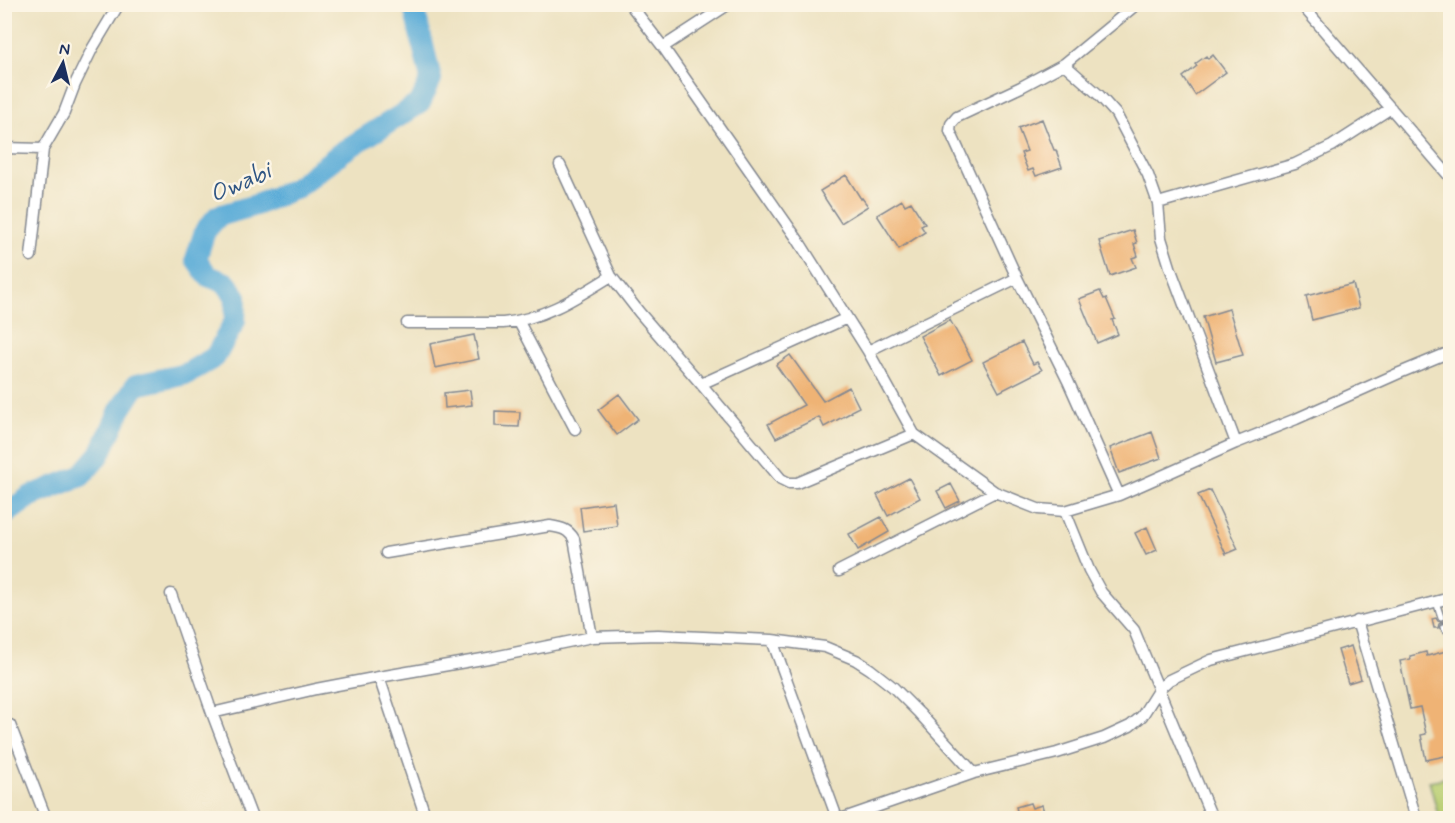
<svg xmlns="http://www.w3.org/2000/svg" width="1455" height="823" viewBox="0 0 1455 823" font-family="Mynerve,sans-serif">
  <rect width="100%" height="100%" fill="#fcf5e5"/>
  <filter id="ink" filterUnits="userSpaceOnUse"><feTurbulence type="fractalNoise" baseFrequency=".0167" numOctaves="2"/><feDisplacementMap in="SourceGraphic" scale="12" xChannelSelector="R" yChannelSelector="G"/><feConvolveMatrix kernelMatrix="1 2 1 2 8 2 1 2 1" color-interpolation-filters="sRGB"/></filter>
  <filter id="wash" filterUnits="userSpaceOnUse"><feTurbulence type="fractalNoise" baseFrequency=".008" numOctaves="4" result="noise"/><feDisplacementMap in="SourceGraphic" scale="24" xChannelSelector="R" yChannelSelector="G"/><feGaussianBlur stdDeviation="1.35" result="paint"/><feColorMatrix in="noise" values="0 0 0 0 0 0 0 0 0 0 0 0 0 0 0 0 0 1.4 0 .05"/><feComposite in="paint" operator="in"/></filter>
  <g filter="url(#wash)">
    <rect width="100%" height="100%" fill="#ede2c1"/>
    <!-- green -->
    <path fill="#bacf73" stroke="#6a7f68" stroke-width="1.5" d="M1450,777V818H1439L1429,781Z"/>
    <g fill="none" stroke-linecap="round" stroke-linejoin="round">
      <!-- river -->
      <path stroke="#5dadd8" stroke-width="22" d="M4,515L31,496L81,476L100,454L120,410L136,385L186,374L215,357L235,321L236,297L226,283L208,276L196,259L205,231L218,216L256,205L296,188L342,152L420,103L431,79L414,8L415,4"/>
    </g>
    <g id="blocks">
      <!-- building -->
      <path fill="#efb375" d="M1213,55L1226,72L1195,95L1183,77L1197,66L1195,64L1206,56L1208,59Z
        M1042,119L1054,150H1056L1062,167L1036,176L1033,169L1028,171L1021,153L1027,151L1018,128Z
        M846,175L861,199L862,198L868,206L841,223L820,191Z
        M902,200L905,205L911,202L925,224L921,226L925,232L899,249L877,215Z
        M1133,230L1137,243L1134,244L1138,256L1132,258L1136,267L1110,276L1099,241Z
        M1353,284L1359,308L1312,320L1306,296Z
        M1100,291L1104,299L1106,298L1115,319L1112,320L1118,334L1097,343L1079,299Z
        M1229,309L1243,355L1216,362L1203,317Z
        M950,320L972,360L941,376L920,336Z
        M474,335L479,359L435,368L430,344Z
        M1022,342L1033,364L1037,362L1042,370L999,392L983,362Z
        M790,355L823,401L849,387L859,407L851,411L852,412L824,427L819,417L776,438L768,424L804,405L776,365Z
        M470,390L472,405L445,408L444,393Z
        M619,394L638,419L617,435L598,410Z
        M495,411L520,412L519,427L495,426Z
        M1152,432L1161,458L1119,473L1110,448Z
        M909,478L920,498L888,516L877,495Z
        M951,484L960,501L946,508L937,491Z
        M1210,490L1238,549L1226,554L1198,495Z
        M614,502L617,526L583,531L580,507Z
        M881,517L889,532L858,550L849,534Z
        M1147,527L1157,550L1146,555L1135,533Z
        M1450,615V625H1448L1442,622L1439,624L1438,628H1434L1432,619L1436,618L1438,621L1442,622L1445,620L1446,616Z
        M1351,646L1361,679L1348,683L1338,650Z
        M1450,650V755L1426,760L1421,735L1426,734L1420,707L1410,709L1400,661L1411,659L1410,656L1426,652L1427,656Z
        M1030,803L1032,808L1042,805L1046,819H1019L1016,807Z"/>
    </g>
  </g>
  <g filter="url(#ink)">
    <use href="#blocks" fill-opacity="0" stroke="#848890" stroke-width="1.5"/>
    <g fill="none" stroke-linecap="round" stroke-linejoin="round">
      <!-- lane casing -->
      <g stroke="#848890" stroke-width="8">
        <path id="lane" d="M1436,602L1441,617
          M1443,627L1446,630L1450,632"/>
      </g>
      <!-- street casing -->
      <g stroke="#848890" stroke-width="13">
        <path id="street" d="M630,4L663,47L798,240L868,351L914,434L995,492L1038,509L1065,511L1119,495L1236,443L1296,419L1397,374L1450,352
          M1301,4L1450,177
          M663,47L729,4
          M1064,64L1099,95L1116,114L1148,175L1158,203L1161,238L1171,270L1236,443
          M4,148L43,149
          M560,165L611,276L639,312L701,384L781,479L789,483H797L914,434
          M1158,203L1295,164L1332,146L1391,108
          M31,256L43,149L64,113L75,84L92,49L119,4
          M519,322L575,429
          M407,323H503C544,319 577,297 611,276
          M868,351L1017,278
          M701,384L847,318
          M1119,495L1068,381L1017,278L950,131L951,124L957,117L1021,87L1064,64L1137,4
          M1065,511L1089,570L1101,592L1134,630L1212,818
          M386,553L550,526C562,528 568,529 574,539L592,637
          M839,571L995,492
          M171,594L212,713L252,818
          M1357,621L1416,818
          M772,640L837,818
          M379,677L426,818
          M212,713L316,689L379,677L494,657L592,637L658,635L772,640L825,647L856,660L870,669L893,687L919,713L974,773
          M10,725L46,818
          M844,818L974,773L1057,753L1104,738L1130,726L1142,716L1159,689L1169,680L1211,660L1450,598"/>
      </g>
      <!-- lane -->
      <use href="#lane" stroke="#fff" stroke-width="5"/>
      <!-- street -->
      <use href="#street" stroke="#fff" stroke-width="10"/>
    </g>
  </g>
  <g text-anchor="middle" stroke-width="5" stroke-linejoin="round" paint-order="stroke">
    <!-- water labels -->
    <g font-size="24" font-style="italic" fill="#2f5583" stroke="#fcf5e5">
      <text transform="translate(240 182) rotate(-24)" y="8">Owabi</text>
    </g>
  </g>
  <!-- margin -->
  <rect width="1455" height="823" fill="none" stroke="#fcf5e5" stroke-width="24"/>
  <!-- north arrow -->
  <g transform="translate(63 63) rotate(7)" stroke="#fcf5e5" stroke-width="4.5" paint-order="stroke">
  <path d="M0-4.5L10 22L0 15L-10 22Z" fill="#1b2f5e"/>
  <text y="-9" font-size="16" font-weight="bold" text-anchor="middle" fill="#1b2f5e">N</text>
  </g>
</svg>
